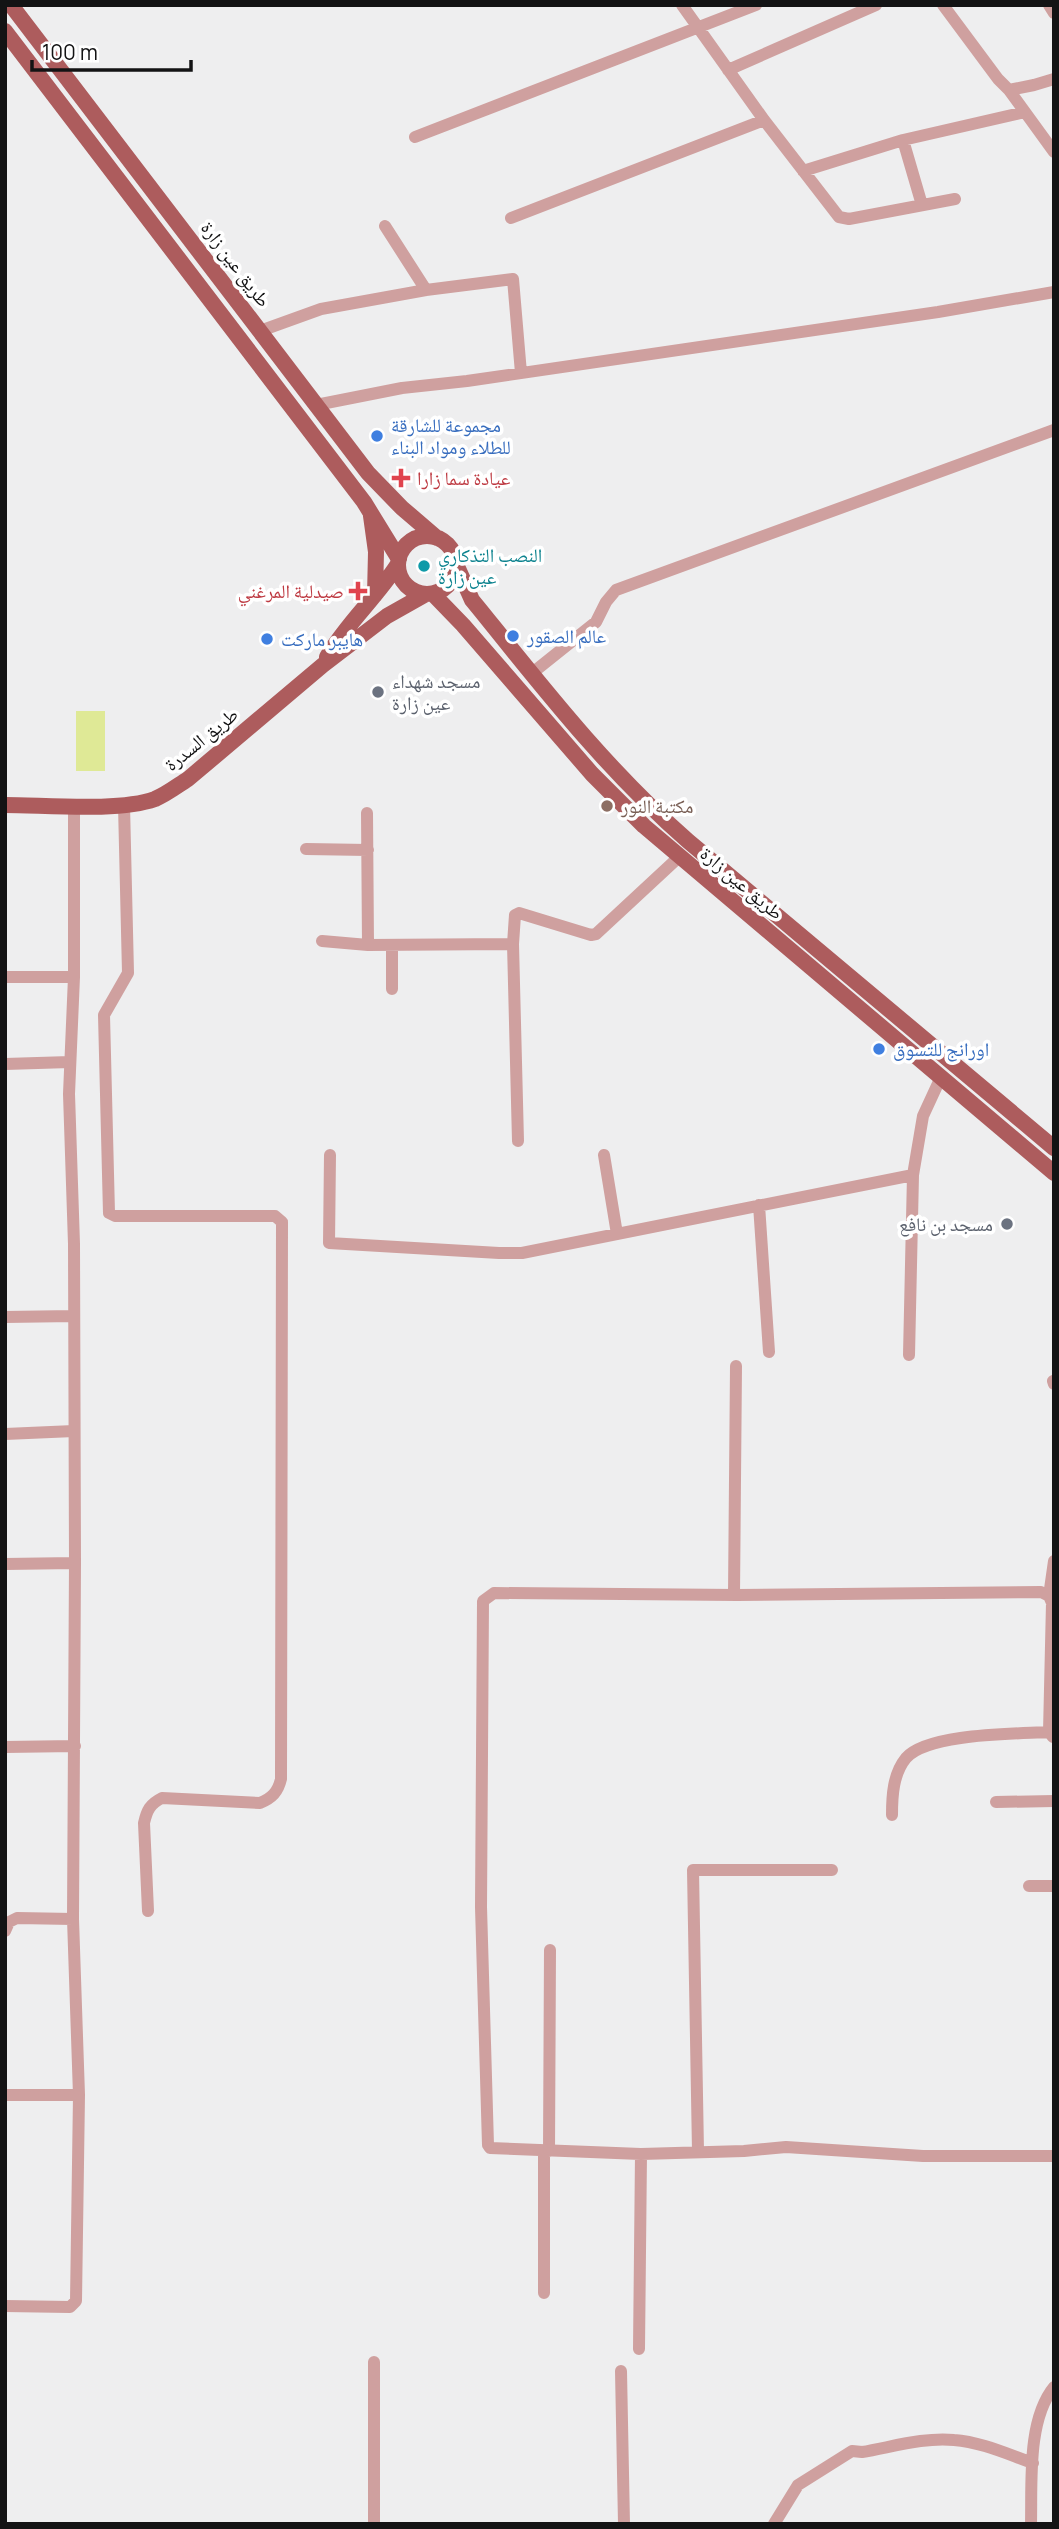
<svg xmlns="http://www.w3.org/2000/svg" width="1059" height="2529" viewBox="0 0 1059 2529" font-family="Manrope,'Noto Naskh Arabic',sans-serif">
  <rect width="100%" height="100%" fill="#eeeeef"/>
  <!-- green -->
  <path fill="#dfe996" d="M76,711H105V771H76Z"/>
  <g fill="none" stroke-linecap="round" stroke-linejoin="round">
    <!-- minor -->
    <path stroke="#cfa09f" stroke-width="12" d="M682,5L764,120L839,217L849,219L955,199
      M943,5L998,79L1009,90L1034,85L1054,79
      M1049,5L1054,13
      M728,70L876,5
      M1009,90L1054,152
      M415,137L756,5
      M903,140L922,205
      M803,171L903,140L1025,112
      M511,218L764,120
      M385,226L426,290
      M260,331L321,309L426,290L513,279L521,373
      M316,405L402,388L467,381L938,312L1054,292
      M531,674L596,622L606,602L616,590L1054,430
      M124,805L128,973L104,1015L109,1213L115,1216H275L282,1222L281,1779C278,1792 272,1798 260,1803L162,1798C150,1804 147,1810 144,1823L148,1911
      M367,813L368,945
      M306,849L368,850
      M322,941L368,945L513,944
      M392,945V989
      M5,977H74
      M5,1064L70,1062
      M518,1141L513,944L515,915L519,913L591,935L596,934L679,857
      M330,1155L329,1243L499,1253H522L913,1175
      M604,1155L617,1234
      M759,1205L769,1352
      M5,1317L74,1316
      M909,1355L913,1175L923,1116L941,1077
      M1053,1381L1054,1384
      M5,1434L74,1431
      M5,1564L75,1563
      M734,1595L736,1366
      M1049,1596L1041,1592L737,1595L494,1593L483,1601L481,1907L488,2145L490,2148L641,2154L744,2151L786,2147L923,2156H1054
      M1053,1737L1049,1732L1052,1603L1049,1596L1054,1561
      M5,1747L75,1746
      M996,1802L1054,1801
      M892,1815C892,1796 893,1774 906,1758C928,1733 1017,1734 1049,1732
      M1029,1886H1054
      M5,1931L9,1922L17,1918L73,1919
      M5,2095H79
      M549,2151L550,1950
      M698,2151L693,1870H832
      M544,2293V2151
      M5,2306L70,2307L76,2301L79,2095L73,1919L75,1563L74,1244L69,1094L74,977V805
      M639,2349L641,2154
      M374,2362V2524
      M621,2371L624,2524
      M774,2524L798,2485L852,2451L862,2452C892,2447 924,2437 954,2440C981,2442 1007,2454 1033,2463
      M1031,2524C1032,2483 1027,2420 1054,2387"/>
    <!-- major -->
    <path stroke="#ad5c5d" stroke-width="16" d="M11,5L368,473L402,508L437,538
      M5,31L364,502L399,559
      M371,516L376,552L375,595
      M398 565a29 29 0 1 1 58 0a29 29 0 1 1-58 0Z
      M456,564L472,600L481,611C547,693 608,771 688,841L1054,1148
      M433,594L463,625L592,774L644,826L1054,1173
      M327,657C347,623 377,597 398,564
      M5,805C45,805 119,812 155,799C167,794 177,786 188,779L323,665L387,616L426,594"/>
  </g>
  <!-- markers -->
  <g fill="#3f7fe0" stroke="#fff" stroke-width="2.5">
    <circle cx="377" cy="436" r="7"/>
    <circle cx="513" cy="636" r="7"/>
    <circle cx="267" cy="639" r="7"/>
    <circle cx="879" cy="1049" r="7"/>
  </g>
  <g fill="#e0444e" stroke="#fff" stroke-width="2.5">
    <path d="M397.5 467.5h7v7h7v7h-7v7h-7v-7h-7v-7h7z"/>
    <path d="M354.5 580.5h7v7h7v7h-7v7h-7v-7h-7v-7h7z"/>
  </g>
  <circle fill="#0f9aa8" stroke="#fff" stroke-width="2.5" cx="424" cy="566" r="7"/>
  <g fill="#6b7280" stroke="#fff" stroke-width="2.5">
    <circle cx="378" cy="692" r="7"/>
    <circle cx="1007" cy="1224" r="7"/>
  </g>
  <circle fill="#8d6e63" stroke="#fff" stroke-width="2.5" cx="607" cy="806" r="7"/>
  <g text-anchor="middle" stroke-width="7" stroke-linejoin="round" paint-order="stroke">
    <!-- street labels -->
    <g font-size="19" fill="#131314" stroke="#fff">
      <text transform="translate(236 264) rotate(53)" y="7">طريق عين زارة</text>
      <text transform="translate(201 739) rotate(-39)" y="7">طريق السدرة</text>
      <text transform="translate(742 883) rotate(40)" y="7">طريق عين زارة</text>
    </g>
    <!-- shop labels -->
    <g font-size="19" fill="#366cbe" stroke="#fff" text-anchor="start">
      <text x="391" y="432">مجموعة للشارقة<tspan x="391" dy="22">للطلاء ومواد البناء</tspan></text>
      <text x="527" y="643">عالم الصقور</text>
      <text x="281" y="646">هايبر ماركت</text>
      <text x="893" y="1056">اورانج للتسوق</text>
    </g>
    <!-- health labels -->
    <g font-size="19" fill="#be3a42" stroke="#fff" text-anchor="start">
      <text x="417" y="485">عيادة سما زارا</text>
      <text x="344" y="598" text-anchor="end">صيدلية المرغني</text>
    </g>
    <!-- culture labels -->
    <g font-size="19" fill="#0d838f" stroke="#fff" text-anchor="start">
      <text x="438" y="562">النصب التذكاري<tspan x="438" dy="22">عين زارة</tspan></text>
    </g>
    <!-- worship labels -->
    <g font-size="19" fill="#5b616d" stroke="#fff" text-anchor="start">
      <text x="392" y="688">مسجد شهداء<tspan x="392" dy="22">عين زارة</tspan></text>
      <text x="993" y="1231" text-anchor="end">مسجد بن نافع</text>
    </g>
    <!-- education labels -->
    <g font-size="19" fill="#785e54" stroke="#fff" text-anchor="start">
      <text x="621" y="813">مكتبة النور</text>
    </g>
  </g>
  <!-- border -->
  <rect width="1059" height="2529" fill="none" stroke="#131314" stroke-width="14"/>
  <!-- scale -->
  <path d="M32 60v10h159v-10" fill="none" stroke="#131314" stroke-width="3.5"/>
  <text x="42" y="60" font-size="21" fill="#131314" stroke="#ffffff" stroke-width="5" paint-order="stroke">100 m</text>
</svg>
